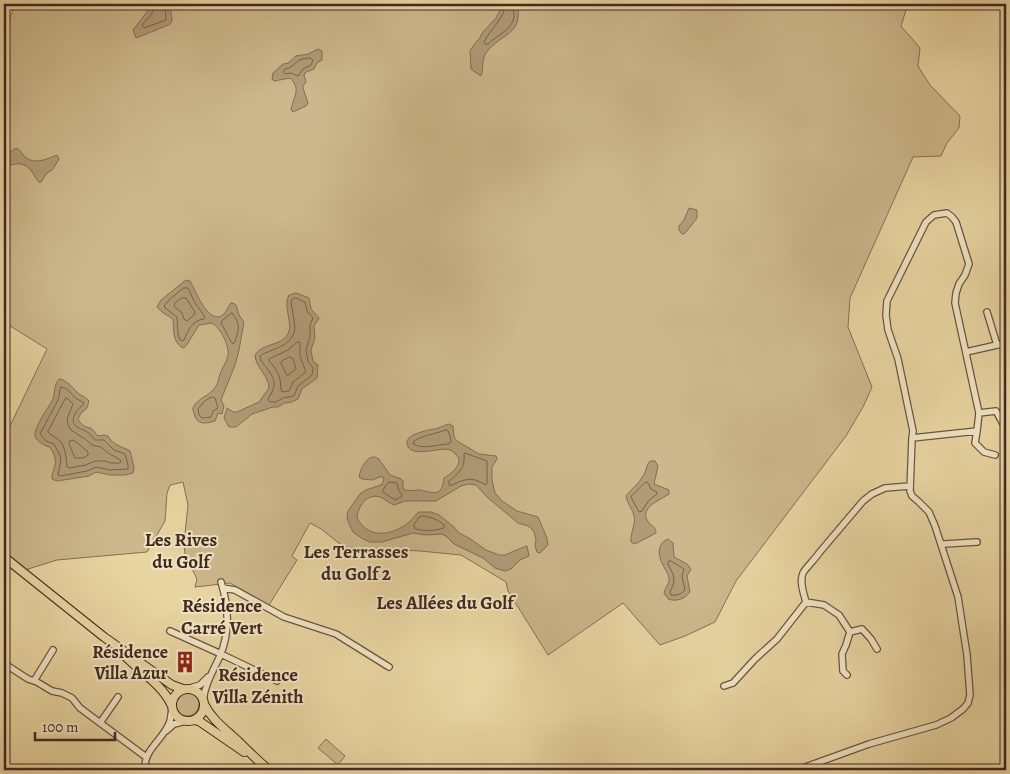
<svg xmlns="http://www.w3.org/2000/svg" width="1010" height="774" viewBox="0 0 1010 774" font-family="Alegreya,serif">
  <rect width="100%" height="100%" fill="#e8d5a2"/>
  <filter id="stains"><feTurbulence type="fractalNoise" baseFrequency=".004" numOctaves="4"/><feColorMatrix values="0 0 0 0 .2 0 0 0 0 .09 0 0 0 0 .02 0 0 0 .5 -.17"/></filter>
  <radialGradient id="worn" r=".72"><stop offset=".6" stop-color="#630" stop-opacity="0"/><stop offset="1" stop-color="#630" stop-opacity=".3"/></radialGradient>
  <!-- green -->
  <path fill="#ccb88c" stroke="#867056" d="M16,4H689L696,8L698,4H899L906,10L901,26L920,48L918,66L930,85L960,116L959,128L947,143L941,156L913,157L850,298L848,327L872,387L863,407L846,436L736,581L715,622L685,636L660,645L623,603L548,655L508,591L506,582L461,555L420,551L344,547L321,529L310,523L292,556L297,560L269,605L230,583L195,587L197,579L185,554L184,543L188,505L183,482L170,485L167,493L165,521L147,552L57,560L25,570L4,553V432L8,430L47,349L4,322V31Z
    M175 704a12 12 0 1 1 24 0a12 12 0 1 1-24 0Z
    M326,739L345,756L338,765L318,748Z"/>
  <!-- water -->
  <path fill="#af9b76" stroke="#836d54" d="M148,4H169C170,8 172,17 172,20C172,21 171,23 170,24C169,25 139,37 136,38L133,30L147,12L149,8Z
    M503,4H517C524,36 500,33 486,53C481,61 484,69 481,76L471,69L470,50L472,48L476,42L479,39L483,32L496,18Z
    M318,49L322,51V60L317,63L314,69L306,72L304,75L306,82L303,86V88L308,103L306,106L293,112L291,110C293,97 302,89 290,78L274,81L272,79L273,73L283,64L288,63L296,56L308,54Z
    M17,148C21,151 22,154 25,157C35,165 47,159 57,155L59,159L53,169L46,174L42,181L40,183C33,177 34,170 24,165C16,161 13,168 4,163C4,156 11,150 17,148Z
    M689,208L697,210V218L686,232L684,234H682L679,230V226L684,220Z
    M186,280L190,281C195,289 209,328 224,314C227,311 228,306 231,303H233L236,305L239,315L244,322L239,350L235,365L221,400L224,406L222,414L218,413L215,421C205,424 196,425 194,413C193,410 192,409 194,406C199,398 206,397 212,391C217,387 218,381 220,374C222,368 226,363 228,356C230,347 221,328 212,323L199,325L186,346L183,348C172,342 174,330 173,319L162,312L157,307L161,300Z
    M296,293L309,298L311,309L319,318L314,326L315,338L311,350L313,361L318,365L317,378L302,389L298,399L292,402L284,403L278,407H273L252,414L236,427H229L224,418L227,408L233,412H237L259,402L269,388C269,375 256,369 255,355C262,343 282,346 288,334C294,323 282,307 289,295Z
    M59,379C68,380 73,389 79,394C83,397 86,397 89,401L87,408L81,413L78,419C80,424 86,428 91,428L98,436L104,435L108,436C113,445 121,446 130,451L134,467L133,473L125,475H110L96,472L89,476L57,481L52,479C51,472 57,466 55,459C55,455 52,451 50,447C45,446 37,442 35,436C33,429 48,408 52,401C56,393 53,386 59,379Z
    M449,424L453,426L454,437L457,441L479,454L496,456L497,459L492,467V480L495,493L502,501L517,511L538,517L547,538L548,545L540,553L537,552L535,546L536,540L534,532L531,528L528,526L518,523L487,497L476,485L468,484L461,486L436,501H405L394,505C389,503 385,499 380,497C367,493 358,506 357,518C368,539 391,536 408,523C413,520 414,515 419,512H431L439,515L454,527L459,533L469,538L486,550L499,555H505L514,551L527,546L529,556L520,560L511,569L505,571L495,568L483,558L454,544L447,537L442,534L425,535L413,533L382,542H370L363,539L353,532L350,526L347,518L348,511L360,494L366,490L381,485L383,482L384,478L382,477H379L373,480L362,479L359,477C360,470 366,456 375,457C376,457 377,458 379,459L390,475L401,479L403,481V489C409,492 413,490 420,490C434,493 442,497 444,478C451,474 460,467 459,458C457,456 453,451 450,450C442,446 408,460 407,443C406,433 431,430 438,428C441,427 445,425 449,424Z
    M650,461H655L658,466L654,484L669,490V494C662,499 640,507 647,520C650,526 656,526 656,533L639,542L634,544L631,542C630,533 636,525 634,516C633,509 627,504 626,496C631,489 639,484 643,476C647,471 646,465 650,461Z
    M668,539L673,543L674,557L687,564L691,569L687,576L690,592C685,599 676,602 668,599L664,593C665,588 670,583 669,578C669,574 665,570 664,567C658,557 656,544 668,539Z"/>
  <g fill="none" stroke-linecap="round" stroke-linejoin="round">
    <!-- shore -->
    <path stroke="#78624b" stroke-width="1" d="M154,4C155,13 148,18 142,25L144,28L166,20L165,4
      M506,4C504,19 491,28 484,42L485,44H488C496,36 513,29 514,17C514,12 513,8 513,4
      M310,58L313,60L311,65L303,69L298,76L291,73L285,74L283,72L285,69L291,67L299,60Z
      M184,288H188L194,301L205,317L204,319C193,320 188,330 184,340L182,341L180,340L178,334L177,317L165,308L164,306L170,299Z
      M182,298H186L195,312L194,315L187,321L184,319L182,313L174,306L175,303Z
      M296,298L305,302L307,311L313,318L310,325V336L306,350L308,362L313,368L312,375L298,386L294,396L283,398L276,402H270L268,399C275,388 277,381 268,370C265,365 261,363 260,356L263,354C276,348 293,345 295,328L291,301L293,299Z
      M232,313C241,325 239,328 235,342L233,344C230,341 224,328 221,323L222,321Z
      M299,342L300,344V356L306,372L293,382L289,391L282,392C280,388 281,384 280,379C278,372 274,366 269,361V359L288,350L296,343Z
      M290,357L293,359L296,369L288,375L286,374L281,363L282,361Z
      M61,387C70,389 70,394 77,399C79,400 81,401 84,403L83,405C79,408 77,410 75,414C68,428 83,428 90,434C92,436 93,438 95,440H104L114,450L125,454L128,465V469L110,470L96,467L87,471L60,476L58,475L61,460L60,455L54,444L46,441L40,434L58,400Z
      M212,397L215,398L218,408L213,411L211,417L202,418L199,415L198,409L205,401Z
      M66,398L68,399L73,404L67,419L68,425L71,430L85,439L92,445L101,447L108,453L119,459L121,461L120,463H111L105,461H95L86,465L69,468L67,467C66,458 66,446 58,439C54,436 51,436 48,432Z
      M446,430L449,432L451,441L449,444C438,444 424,450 413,444L414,441C424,435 435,434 446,430Z
      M70,441L73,440L80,445L88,452V455L83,458H75L69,444Z
      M465,453L487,461V483L486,485C483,484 481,482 478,481C469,477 460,481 452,485H449V481C458,475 466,466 464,455Z
      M389,482L397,483L399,491L402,495L401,497L395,500L383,492V490Z
      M646,482L648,483L651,489L657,492V494L649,500L642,511L639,512L631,497Z
      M423,516C431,517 437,519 444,525V528C435,531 424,531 415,529L414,525L419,517Z
      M669,561H671L684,569L682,576L685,590C682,594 676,596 671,595L670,592C676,579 675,577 668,564Z"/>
    <!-- minor casing -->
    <g stroke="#6b5440" stroke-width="8">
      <path id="minor" d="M987,312L997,345L1003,344
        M966,352L997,345
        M979,413L996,411L1006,429
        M977,431L975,443L984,452L995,455
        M942,545L944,544L977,542
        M223,588L235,590L284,617L336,634L389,667
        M4,602L6,604
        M806,602L824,605L839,615L850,632L846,645L842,654L843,671L847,675
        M170,631L221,654L277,681
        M850,632L862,629L871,639L877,649
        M4,661L8,666L28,679L37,682L52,691L62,693L72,698L80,708L146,757
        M34,681L53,650
        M724,686L733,683L755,659L777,639L806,602C804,594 799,582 803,573C804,570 816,558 819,553L863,501L872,494L885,488L910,486
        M190,688L200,685L208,677
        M203,701C205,684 213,671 220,656C230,632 229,607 221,582
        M100,723L118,697
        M166,731L174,724L186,721
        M145,770C143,749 164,740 170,721C171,718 171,713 172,709
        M797,770L869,744L936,725L951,718L963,709L968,703L970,695L967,655L958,597L935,526L929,512L919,502L912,496L910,491L912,438L913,431L898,359L888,330L886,315L887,301L926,222L934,215L947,213L952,217L956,222L969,264L965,275L959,284L956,293L955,303L979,413L977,431L912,438"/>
    </g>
    <!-- major casing -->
    <g stroke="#412920" stroke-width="10">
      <path id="major" d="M4,557L104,637L172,685L183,689
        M126,657C141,672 162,685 171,704
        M172 705a16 16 0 1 1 32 0a16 16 0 1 1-32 0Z
        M204,704C212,720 225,729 238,741C248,751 258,761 269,770
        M194,720L199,721L244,752"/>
    </g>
    <!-- minor -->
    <use href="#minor" stroke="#f0e4c3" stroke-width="5.5"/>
    <!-- major -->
    <use href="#major" stroke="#e8d5a2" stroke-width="8"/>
  </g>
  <!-- icons -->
  <defs>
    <g id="building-bare" transform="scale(1.725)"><path d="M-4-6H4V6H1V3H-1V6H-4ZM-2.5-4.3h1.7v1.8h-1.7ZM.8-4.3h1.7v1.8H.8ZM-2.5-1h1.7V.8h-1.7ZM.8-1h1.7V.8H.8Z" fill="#8f2418" stroke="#f0e4c3" stroke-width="2.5" paint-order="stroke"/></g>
  </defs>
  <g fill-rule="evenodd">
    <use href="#building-bare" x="185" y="662"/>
  </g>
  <g text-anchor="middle" stroke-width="4" stroke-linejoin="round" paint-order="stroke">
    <!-- poi labels -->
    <g font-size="18" font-weight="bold" fill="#412920" stroke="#f0e4c3" text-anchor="end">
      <text x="168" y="658">Résidence<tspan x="168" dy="21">Villa Azur</tspan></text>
    </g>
    <!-- neighbourhood labels -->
    <g font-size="19" font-weight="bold" fill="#412920" stroke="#f0e4c3">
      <text x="181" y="546">Les Rives<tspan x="181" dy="22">du Golf</tspan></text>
      <text x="356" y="558">Les Terrasses<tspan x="356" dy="22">du Golf 2</tspan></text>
      <text x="445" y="609">Les Allées du Golf</text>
      <text x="222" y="612">Résidence<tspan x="222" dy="22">Carré Vert</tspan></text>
      <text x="258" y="681">Résidence<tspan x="258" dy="22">Villa Zénith</tspan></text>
    </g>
  </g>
  <!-- margin -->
  <rect width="1010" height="774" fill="none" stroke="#e8d5a2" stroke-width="20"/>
  <rect x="5" y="5" width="1000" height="764" fill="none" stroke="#412920" stroke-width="2.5"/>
  <rect x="10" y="10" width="990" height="754" fill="none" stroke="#412920"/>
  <!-- scale -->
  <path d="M35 732v8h80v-8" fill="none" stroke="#412920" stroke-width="2.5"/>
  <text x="42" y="732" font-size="15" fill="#412920" stroke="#f0e4c3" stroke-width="4" paint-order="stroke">100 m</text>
  <rect width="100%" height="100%" filter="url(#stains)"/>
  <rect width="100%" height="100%" fill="url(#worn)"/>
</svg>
